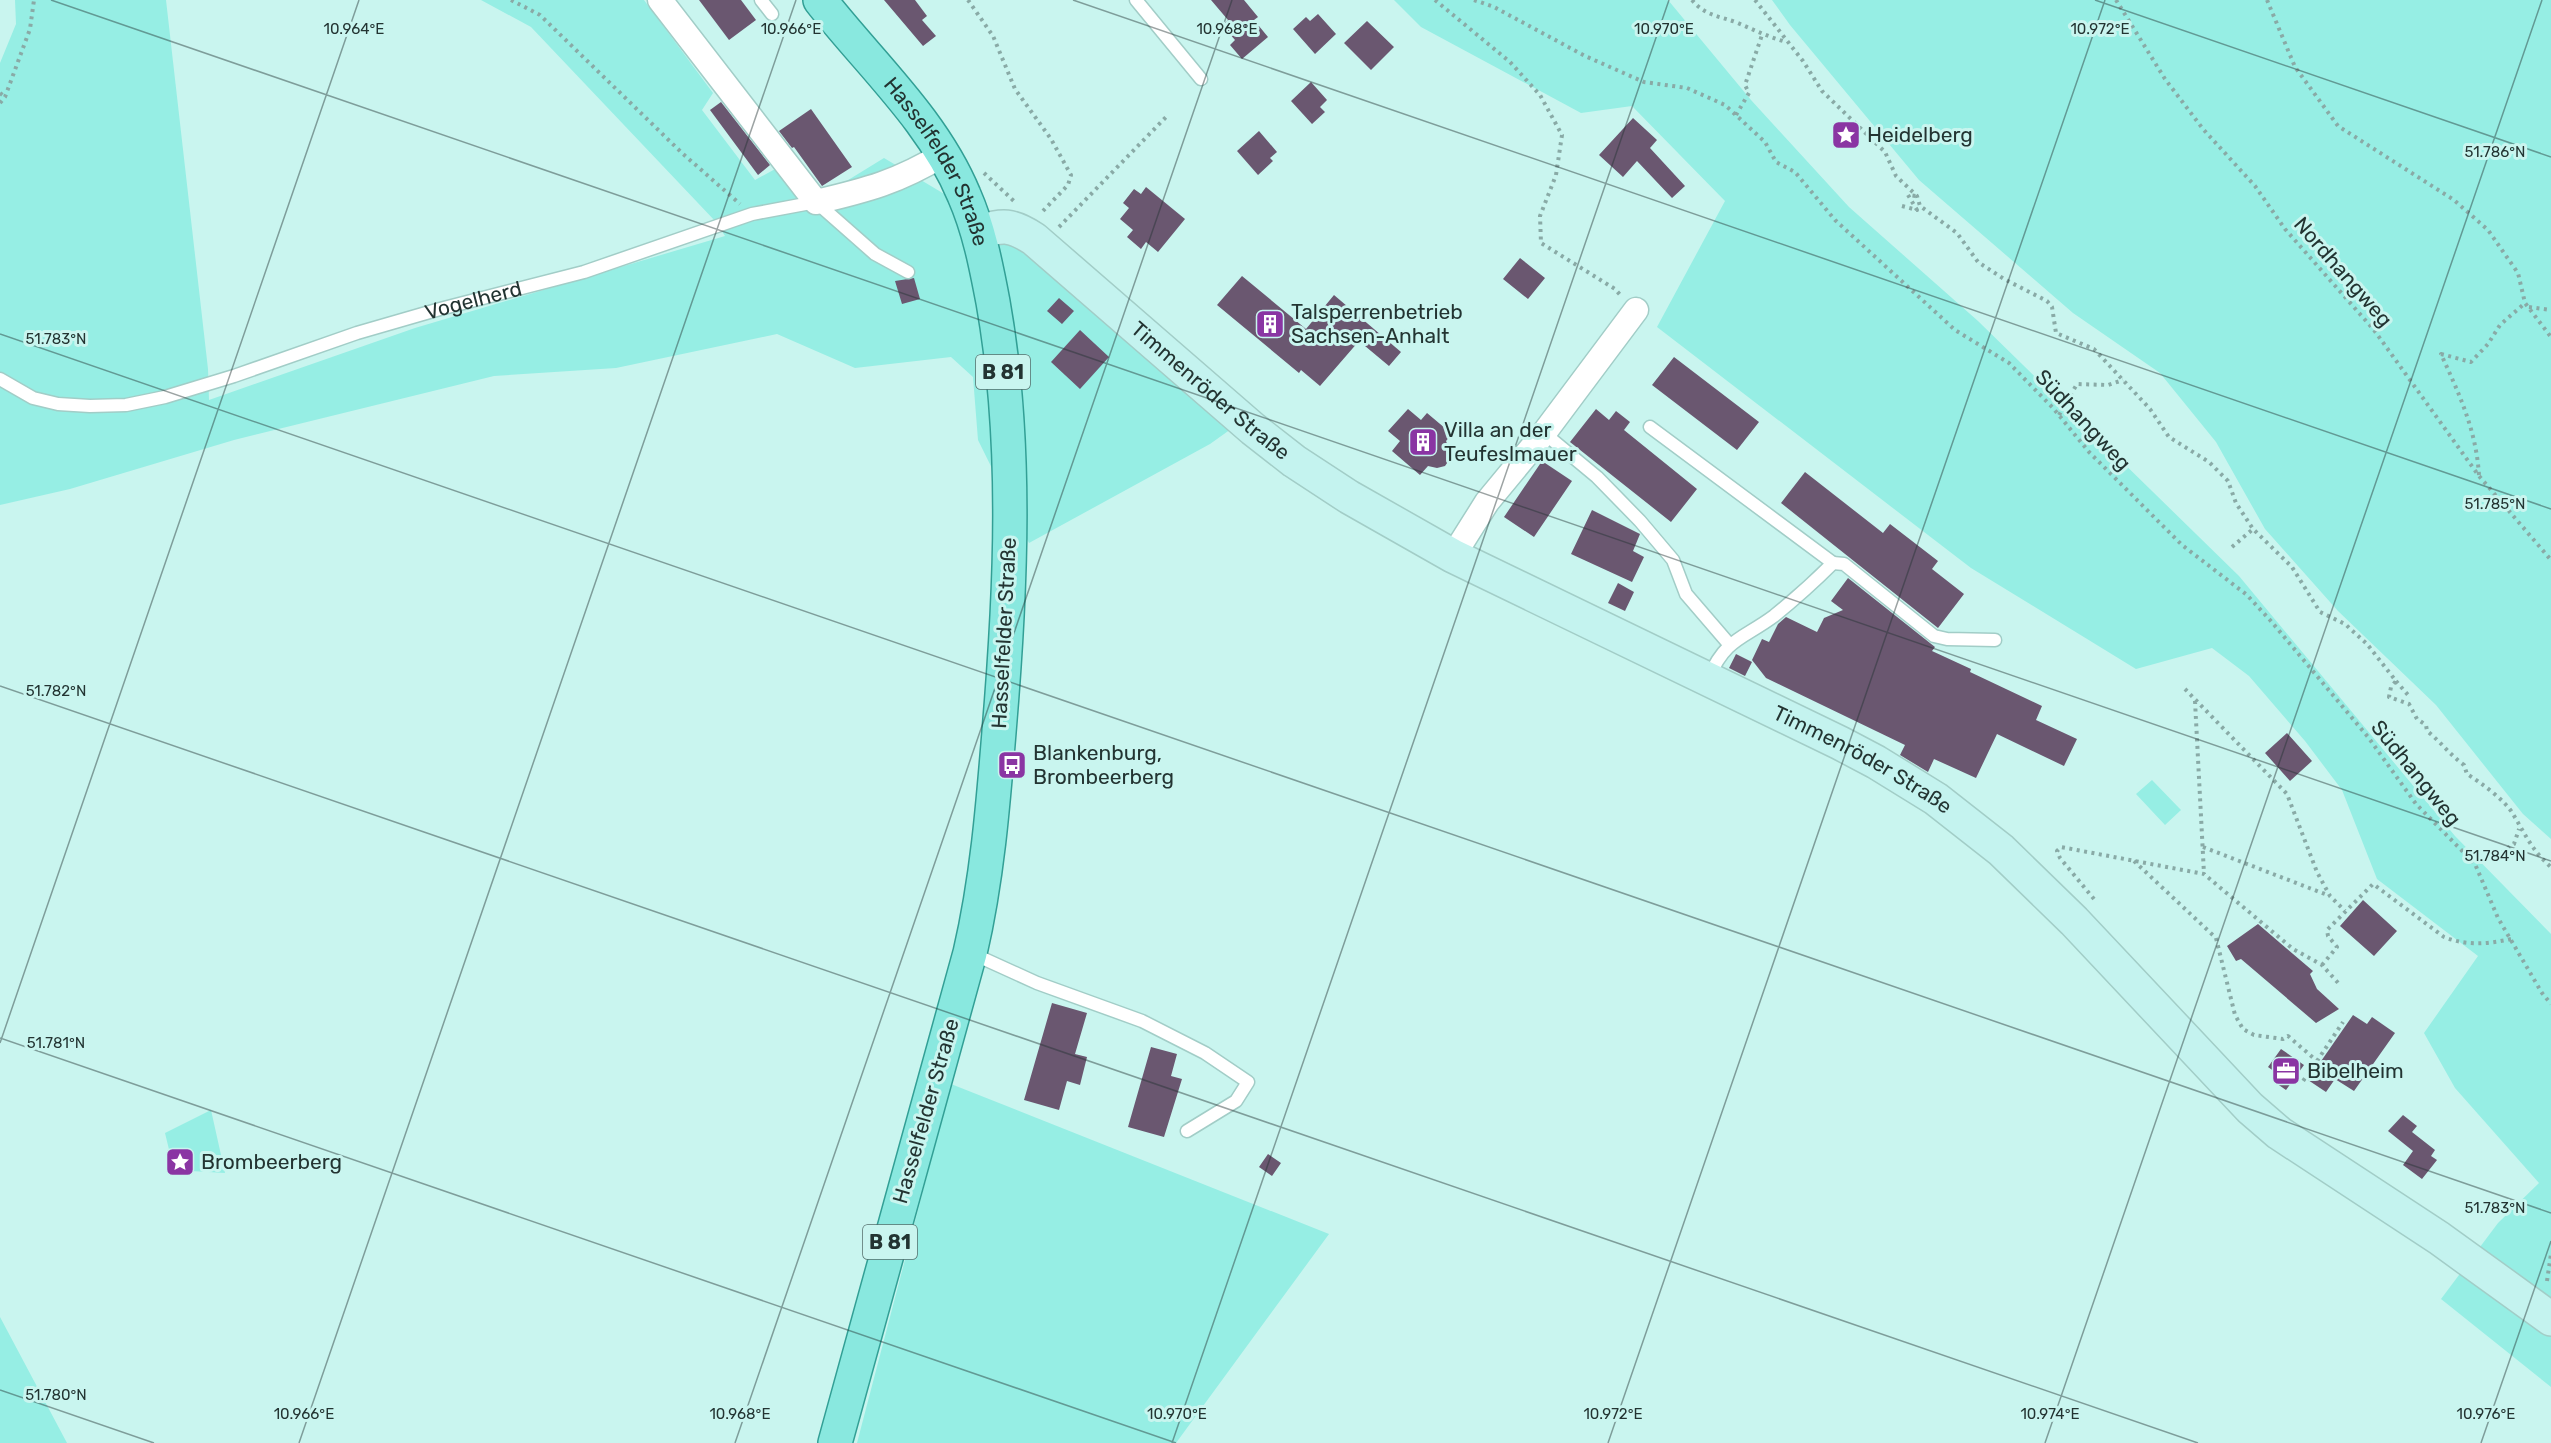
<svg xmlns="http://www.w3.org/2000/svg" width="2551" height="1443" viewBox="0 0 2551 1443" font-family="Rubik,sans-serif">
  <rect width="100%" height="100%" fill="#c9f5ef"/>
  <!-- green -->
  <path fill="#96eee4" d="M15,0H166L208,369L209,400L415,328L725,236L716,222L531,27L481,0H644L713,93L702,110L755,180L777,168L827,193L884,158L956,201L1051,268L1231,429L1210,444L1029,543L978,440L973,377L951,357L855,368L777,334L616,368L494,376L234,440L70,489L0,505V63L16,24Z
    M1394,0H1668L1751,100L1849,207L1978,321L2239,576L2455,836L2551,934V1387L2441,1299L2498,1223L2539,1183L2455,1088L2424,1033L2478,956L2377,879L2342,790L2305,741L2249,676L2212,648L2136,669L1971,568L1657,327L1725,201L1632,106L1581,113L1421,27Z
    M1772,0H2551V839L2523,814L2436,705L2338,611L2265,529L2216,442L2160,373L2073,313L1919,180L1790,25Z
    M2152,780L2181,810L2165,825L2136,794Z
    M951,1084L1329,1234L1176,1443H857Z
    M211,1110L225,1173L174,1170L165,1133Z
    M0,1317L67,1443H0Z"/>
  <!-- building -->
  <path fill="#6a5770" d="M699,0H741L756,20L729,40Z
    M884,0H915L927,16L922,20L936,36L923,46Z
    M1211,0H1244L1258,17L1254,20L1268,37L1242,59L1230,45L1235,40L1222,25L1228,20Z
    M1318,14L1336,34L1315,54L1293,29L1306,17L1310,21Z
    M1367,21L1394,47L1371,70L1344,43Z
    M1311,82L1327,100L1320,107L1325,112L1312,124L1291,101Z
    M721,102L770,165L758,175L710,110Z
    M811,109L852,167L822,186L794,147L792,148L779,131Z
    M1633,118L1657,140L1650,148L1685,186L1672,198L1637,161L1623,177L1599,155Z
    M1259,131L1277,152L1270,158L1273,161L1258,175L1237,151Z
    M1146,187L1185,219L1158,252L1146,242L1141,249L1127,237L1133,230L1120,219L1129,208L1123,203L1134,189L1141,194Z
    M1520,258L1545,278L1528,299L1503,279Z
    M1242,276L1306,329L1334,295L1401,352L1389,366L1359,341L1320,386L1301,370L1299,373L1217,305Z
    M914,278L920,299L902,304L895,281Z
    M1059,298L1074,311L1062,324L1047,311Z
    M1080,330L1109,357L1080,389L1051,362Z
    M1674,357L1759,422L1737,450L1652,385Z
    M1408,409L1421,420L1427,413L1452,434L1446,441L1452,456L1445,466L1437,468L1428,466L1420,475L1392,451L1400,441L1388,431Z
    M1596,409L1609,420L1616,411L1630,422L1624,430L1697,489L1671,522L1570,442Z
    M1542,461L1572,481L1534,537L1504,517Z
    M1805,472L1883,533L1890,524L1938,561L1932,569L1964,594L1938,628L1781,503Z
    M1592,510L1640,534L1633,551L1644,557L1632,582L1571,554Z
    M1848,578L1935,647L1932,651L1971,669L1970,672L2042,706L2036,720L2077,739L2064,766L1997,734L1976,778L1934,759L1928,772L1900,755L1905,745L1766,678L1752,660L1762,639L1769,642L1778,624L1786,617L1817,632L1824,618L1843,610L1831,601Z
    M1618,583L1634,592L1625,611L1608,603Z
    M1736,654L1752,662L1745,676L1729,668Z
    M2287,733L2312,761L2290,781L2265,753Z
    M2363,900L2397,931L2374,956L2340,926Z
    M2258,924L2313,971L2310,974L2317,989L2339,1009L2316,1023L2241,959L2236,961L2227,946Z
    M1052,1003L1087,1013L1075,1054L1087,1057L1080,1085L1067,1081L1059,1110L1024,1100Z
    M2353,1015L2367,1024L2372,1017L2395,1033L2354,1091L2335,1079L2326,1092L2308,1080Z
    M1151,1047L1177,1054L1171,1076L1182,1079L1164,1137L1128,1127Z
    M2281,1049L2304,1065L2286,1090L2273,1081L2278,1074L2268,1067Z
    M2403,1115L2417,1126L2412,1132L2435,1150L2431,1156L2437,1160L2422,1179L2403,1165L2413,1151L2388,1131Z
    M1268,1154L1281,1163L1272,1176L1259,1167Z"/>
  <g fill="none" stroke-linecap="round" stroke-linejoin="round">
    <!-- service casing -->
    <g stroke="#a2cdc7" stroke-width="15">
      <g id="service">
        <path d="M761,0L772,14"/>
        <path d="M1136,0L1201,79"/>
        <path id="s1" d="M0,379L33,398L58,404L90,406L126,405L165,397L234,376L357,333L440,309L584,272L752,214L816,202L875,254L908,272"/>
        <path d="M1650,427L1833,563C1814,582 1795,599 1774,616C1743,639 1726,638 1709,677"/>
        <path d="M1544,433L1597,477L1640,521L1673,560L1686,594L1729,644"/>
        <path d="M1833,563L1844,564L1934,636L1947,639L1995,640"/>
        <path d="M971,953L1037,983L1142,1021L1205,1053L1248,1082L1236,1101L1187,1131"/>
      </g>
    </g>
    <!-- minor casing -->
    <g stroke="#a2cdc7" stroke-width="27">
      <path id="minor" d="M660,0L816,202C867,190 898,182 944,154
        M1453,556L1487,502L1544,433L1636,310"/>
    </g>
    <!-- secondary casing -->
    <g stroke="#a2cdc7" stroke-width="36">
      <g id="secondary">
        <path id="s2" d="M978,232C1004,225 1011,224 1034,239L1253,429L1294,461L1349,497L1453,556L1840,743L1876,762L1936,799L2001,850L2074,921L2250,1108L2279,1133L2439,1238L2551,1319"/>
      </g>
    </g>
    <!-- primary casing -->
    <g stroke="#329f95" stroke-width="36">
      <g id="primary">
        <path id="s3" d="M820,0C869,63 933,120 964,195C979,229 986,265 993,302C1018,443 1011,590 999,732C993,806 987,880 970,953L835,1443"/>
      </g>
    </g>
    <!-- path -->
    <path stroke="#89aaa6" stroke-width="4" stroke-dasharray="3 4.5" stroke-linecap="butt" d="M511,0L540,15L682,153L740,204
      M968,0L993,36L1015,89L1051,139L1071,175L1068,185L1041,213
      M1435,0L1510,62L1540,95L1562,135L1556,175L1540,216L1541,243L1615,289L1622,297
      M1474,0L1494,7L1585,56L1644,82L1687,88L1725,105L1765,142L1776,162L1795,172L1835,220L1955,330L2009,363L2053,408L2089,452L2182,545L2247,595L2270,620L2368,737L2416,804L2475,864L2498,918L2542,993L2551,1004
      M1692,0C1705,16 1720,16 1738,23C1754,30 1769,37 1786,42
      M1755,0L1803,61L1822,91L1885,152L1896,176L1917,196L1920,206L1957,233L1978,262L2004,279L2047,301L2052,307L2056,333L2094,349L2150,409L2169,437L2209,462L2228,481L2236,503L2253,529L2292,567L2320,612L2345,624L2367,644L2396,681L2391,687L2389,697L2409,704L2417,719L2426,725L2427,731C2441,742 2450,755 2464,765L2467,774C2480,782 2505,800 2513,814C2525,834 2533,852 2551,867
      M2116,0L2165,79L2203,129L2255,186L2285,229L2374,330L2479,476L2551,560
      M2267,0L2295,67L2338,126L2454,200L2488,230L2518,273L2525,303L2551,337
      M0,93L5,97
      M0,103L5,97L30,29L34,0
      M1736,115L1749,93L1745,85L1762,35
      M984,173L1016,203
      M1902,206L1917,210L1908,195L1916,196
      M1059,227L1168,115
      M2529,307L2551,310
      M2059,415L2077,384L2108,385L2123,380
      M2479,475C2476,429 2459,394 2441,354L2471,362L2488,344L2500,325L2525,303
      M2232,547L2253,529
      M2396,681L2408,695
      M2185,689L2287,794L2317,872L2330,896L2345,911
      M2195,701L2204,874
      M2203,847L2330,896
      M2495,857L2514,844L2519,829
      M2134,861L2216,938L2235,1015L2243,1029L2254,1035L2283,1039L2288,1036L2317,1061L2303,1081
      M2094,899L2060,858L2057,851L2061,847L2204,874L2293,949L2322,965L2340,985
      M2322,965L2337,947L2328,936L2327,930L2373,884L2444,937C2466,946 2488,944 2511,939
      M2317,1061L2343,1022
      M2547,1281L2551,1254"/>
    <!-- service -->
    <use href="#service" stroke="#fff" stroke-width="12"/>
    <!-- minor -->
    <use href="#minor" stroke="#fff" stroke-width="24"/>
    <!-- secondary -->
    <use href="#secondary" stroke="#c4f3ef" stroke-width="33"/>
    <!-- primary -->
    <use href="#primary" stroke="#89e8df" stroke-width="33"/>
  </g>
  <!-- ticks -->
  <path fill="none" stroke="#233432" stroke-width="1.5" stroke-opacity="0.45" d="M51,0L2551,861M1073,0L2551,509M2095,0L2551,157M0,334L2551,1213M0,686L2198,1443M0,1038L1176,1443M0,1043L359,0M0,1390L154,1443M299,1443L796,0M735,1443L1232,0M1172,1443L1669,0M1608,1443L2105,0M2045,1443L2542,0M2481,1443L2551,1241"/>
  <!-- icons -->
  <defs>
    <g id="sight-square" transform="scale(1.5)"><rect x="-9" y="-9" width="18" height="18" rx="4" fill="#8a35a3" stroke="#c9f5ef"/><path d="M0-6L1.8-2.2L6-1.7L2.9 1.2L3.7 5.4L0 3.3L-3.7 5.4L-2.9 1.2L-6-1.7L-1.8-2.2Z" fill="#fff"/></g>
    <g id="building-square" transform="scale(1.5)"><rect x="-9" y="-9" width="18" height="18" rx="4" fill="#8a35a3" stroke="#c9f5ef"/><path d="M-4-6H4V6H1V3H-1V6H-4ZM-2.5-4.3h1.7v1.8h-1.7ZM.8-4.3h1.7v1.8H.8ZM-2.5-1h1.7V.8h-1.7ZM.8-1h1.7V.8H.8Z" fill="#fff"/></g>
    <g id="bus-square" transform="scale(1.5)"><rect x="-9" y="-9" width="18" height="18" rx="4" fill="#8a35a3" stroke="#c9f5ef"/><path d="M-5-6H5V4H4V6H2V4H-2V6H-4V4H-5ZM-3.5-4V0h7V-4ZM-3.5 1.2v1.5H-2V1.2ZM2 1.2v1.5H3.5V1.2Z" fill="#fff"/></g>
    <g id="office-square" transform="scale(1.5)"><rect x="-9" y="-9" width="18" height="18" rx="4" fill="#8a35a3" stroke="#c9f5ef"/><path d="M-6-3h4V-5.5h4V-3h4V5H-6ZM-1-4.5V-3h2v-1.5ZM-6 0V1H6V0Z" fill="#fff"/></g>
  </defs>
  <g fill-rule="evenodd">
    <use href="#sight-square" x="1846" y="135"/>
    <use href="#building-square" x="1270" y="324"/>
    <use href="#building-square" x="1423" y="442"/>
    <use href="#bus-square" x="1012" y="765"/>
    <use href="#office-square" x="2286" y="1071"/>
    <use href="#sight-square" x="180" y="1162"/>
  </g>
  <g text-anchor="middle" stroke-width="6" stroke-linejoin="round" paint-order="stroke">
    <!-- shield labels -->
    <g fill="#c9f5ef" stroke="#556e6b" stroke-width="1.5">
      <rect x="976" y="355" width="54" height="34" rx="4.5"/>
      <rect x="863" y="1225" width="54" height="34" rx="4.5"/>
    </g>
    <g font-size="20" font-weight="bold" fill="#233432">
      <text x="1003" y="379">B 81</text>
      <text x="890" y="1249">B 81</text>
    </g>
    <!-- poi labels -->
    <g font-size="21" fill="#233432" stroke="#c9f5ef" text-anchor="start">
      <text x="1867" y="142">Heidelberg</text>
      <text x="1291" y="319">Talsperrenbetrieb<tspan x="1291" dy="24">Sachsen-Anhalt</tspan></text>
      <text x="1444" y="437">Villa an der<tspan x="1444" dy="24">Teufeslmauer</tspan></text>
      <text x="1033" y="760">Blankenburg,<tspan x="1033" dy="24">Brombeerberg</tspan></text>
      <text x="2307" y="1078">Bibelheim</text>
      <text x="201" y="1169">Brombeerberg</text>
    </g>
    <!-- street labels -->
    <g font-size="21" fill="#233432" stroke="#c9f5ef">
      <text dy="7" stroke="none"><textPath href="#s3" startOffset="201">Hasselfelder Straße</textPath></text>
      <text transform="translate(2343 272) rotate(49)" y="7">Nordhangweg</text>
      <text dy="7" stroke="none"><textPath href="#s1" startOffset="495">Vogelherd</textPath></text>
      <text dy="7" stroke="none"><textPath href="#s2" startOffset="292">Timmenröder Straße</textPath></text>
      <text transform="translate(2083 420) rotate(47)" y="7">Südhangweg</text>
      <text transform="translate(1004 633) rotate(-87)" y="7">Hasselfelder Straße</text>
      <text dy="7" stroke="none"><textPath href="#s2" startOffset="1044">Timmenröder Straße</textPath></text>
      <text transform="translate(2416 773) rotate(51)" y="7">Südhangweg</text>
      <text transform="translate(926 1111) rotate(-74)" y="7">Hasselfelder Straße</text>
    </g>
  </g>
  <g font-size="15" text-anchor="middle" fill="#233432" stroke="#c9f5ef" stroke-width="6" stroke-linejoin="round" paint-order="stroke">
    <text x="354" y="34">10.964°E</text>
    <text x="1227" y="34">10.968°E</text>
    <text x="791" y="34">10.966°E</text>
    <text x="1664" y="34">10.970°E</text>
    <text x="2100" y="34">10.972°E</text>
    <text x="2495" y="157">51.786°N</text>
    <text x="56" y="344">51.783°N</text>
    <text x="2495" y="509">51.785°N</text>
    <text x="56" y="696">51.782°N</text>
    <text x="2495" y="861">51.784°N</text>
    <text x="56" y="1048">51.781°N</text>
    <text x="2495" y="1213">51.783°N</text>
    <text x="56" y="1400">51.780°N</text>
    <text x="304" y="1419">10.966°E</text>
    <text x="740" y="1419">10.968°E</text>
    <text x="1177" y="1419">10.970°E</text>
    <text x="1613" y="1419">10.972°E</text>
    <text x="2050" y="1419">10.974°E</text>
    <text x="2486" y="1419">10.976°E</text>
  </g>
</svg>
